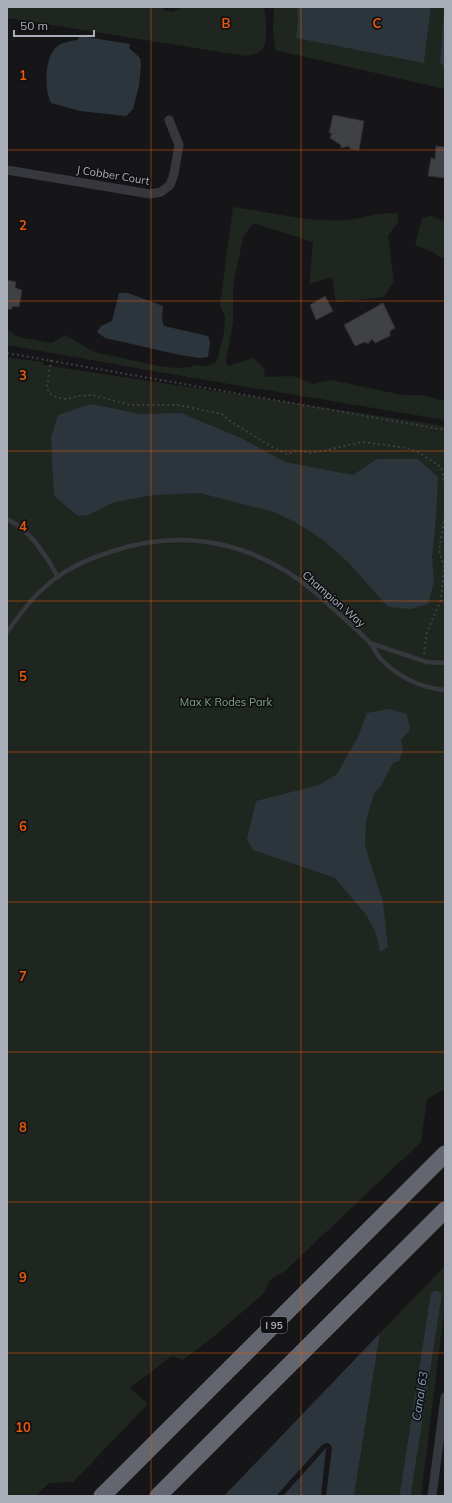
<svg xmlns="http://www.w3.org/2000/svg" width="452" height="1503" viewBox="0 0 452 1503" font-family="Mulish,sans-serif">
  <rect width="100%" height="100%" fill="#161618"/>
  <!-- green -->
  <path fill="#1e261f" d="M7,7H163V10L172,12L182,7H264C266,18 270,45 259,52C255,54 250,55 246,56L7,18Z
    M274,7H297L298,19L296,38L424,62L431,7H444L440,63L445,67V89L275,50L273,30Z
    M233,207C271,212 309,223 346,220C364,219 380,210 398,214V222L388,236L394,282L384,297L336,302L332,277L309,284L313,242L253,223L243,238L234,281L233,295V323L226,361L228,366L253,358L264,368L265,377L293,376L313,384L331,380L402,395H421L445,401V420L170,374L7,345V329L18,337L52,343L65,335L94,352L159,366L176,368L191,367L194,365L207,366L217,361L224,332L225,317L220,305Z
    M432,216L445,222V257L442,258L432,252L415,245L422,218Z
    M7,357L41,362L44,365L445,426V1089L427,1099L421,1142L285,1271L271,1279L263,1294L218,1333L183,1360L172,1356L130,1388L148,1404L73,1482L49,1483L36,1496H7Z
    M445,1266V1304L421,1496H354L380,1333Z"/>
  <!-- water -->
  <path fill="#2c353c" d="M297,7H431L424,63L296,38L298,19Z
    M444,7H445V67L440,63Z
    M80,36L130,44L129,48L140,58L141,65L139,86L133,109L126,116L80,111L51,103C44,89 44,54 59,45C64,42 71,41 77,40Z
    M119,293H128L163,306L162,320L164,326L208,336L210,342L208,357L199,358L180,355L105,338L97,332L101,326L112,321Z
    M91,404L140,414L181,413L241,438L285,462L353,475L377,459H418L438,477L436,518L432,557L434,581L428,604L411,609L388,607L349,563L323,540L295,522L274,512L200,493L154,495L115,502L88,515L78,516L54,496L51,438L58,415Z
    M389,709L407,714L410,730L401,740L403,750L399,761L393,763L381,786L374,794L366,821L365,846L383,902L388,947L380,952L376,933L367,916L335,878L253,850L247,839L256,801L319,785L337,774L358,737L367,713Z
    M380,1333L354,1496H326L332,1448L330,1444L326,1443L322,1445L276,1496H224Z
    M326,1448L321,1496H283Z"/>
  <g fill="none" stroke-linecap="round" stroke-linejoin="round">
    <!-- canal -->
    <path stroke="#2c353c" stroke-width="11" d="M405,1496L436,1296"/>
  </g>
  <!-- building -->
  <path fill="#404145" stroke="#303034" d="M333,115L364,121L359,150L350,149L349,146L341,148V145L330,138L332,133H329Z
    M436,146L445,147V178L428,176L431,158L435,159Z
    M7,280L16,282L15,288L22,290L19,307L12,306V309H7Z
    M325,296L333,311L316,320L310,305Z
    M383,303L395,328L390,331V336L375,343L372,339L368,344L365,342L355,346L344,325Z"/>
  <g fill="none" stroke-linecap="round" stroke-linejoin="round">
    <!-- path -->
    <path stroke="#3d3f44" stroke-width="2" stroke-dasharray="2 3" stroke-linecap="butt" d="M7,353L445,430
      M51,360L47,387L49,393L58,398L67,399L78,396L92,395L131,405H178L222,414L230,421L251,434L274,448L287,454L298,451L310,453L318,452L362,442L407,448L418,452L441,467L445,484
      M424,654L427,632L441,600L444,567L439,550L445,516"/>
    <!-- lane -->
    <path stroke="#37383d" stroke-width="4.5" d="M7,519C21,526 34,539 43,553C49,560 53,569 58,577
      M7,632C21,613 36,592 56,578C72,566 91,558 110,552C184,527 256,542 316,593C333,609 353,625 369,642C374,647 376,654 381,659C398,677 421,688 445,690
      M370,643L427,662L445,663"/>
    <!-- street -->
    <path stroke="#37383d" stroke-width="9" d="M7,170L150,194L161,192L170,185L174,174L179,145L169,120
      M432,1496L445,1397"/>
    <!-- highway -->
    <path stroke="#63666e" stroke-width="17" d="M102,1496L445,1154
      M158,1496L445,1210"/>
  </g>
  <!-- grid -->
  <path fill="none" stroke="#e8590c" stroke-width="1" stroke-opacity="0.55" d="M151,7V1496M301,7V1496M7,150H445M7,301H445M7,451H445M7,601H445M7,752H445M7,902H445M7,1052H445M7,1202H445M7,1353H445"/>
  <g text-anchor="middle" stroke-width="3.5" stroke-linejoin="round" paint-order="stroke">
    <!-- shield labels -->
    <rect fill="#111113" stroke="#7b7e86" stroke-width="1" x="261" y="1317" width="26" height="16" rx="3"/>
    <g font-size="10" font-weight="bold" fill="#a8adb8">
      <text x="274" y="1329">I 95</text>
    </g>
    <!-- street labels -->
    <g font-size="11" fill="#a8adb8" stroke="#111113">
      <text transform="translate(113 175) rotate(9)" y="4">J Cobber Court</text>
      <text transform="translate(334 599) rotate(41)" y="4">Champion Way</text>
    </g>
    <!-- park labels -->
    <g font-size="11" fill="#7fa381" stroke="#111113">
      <text x="226" y="706">Max K Rodes Park</text>
    </g>
    <!-- water labels -->
    <g font-size="12" font-style="italic" fill="#7f9bb3" stroke="#111113">
      <text transform="translate(420 1396) rotate(-81)" y="4">Canal 63</text>
    </g>
  </g>
  <g font-size="13" text-anchor="middle" font-weight="bold" fill="#e8590c" stroke="#111113" stroke-width="3.5" stroke-linejoin="round" paint-order="stroke">
    <text x="226" y="28">B</text>
    <text x="377" y="28">C</text>
    <text x="23" y="80">1</text>
    <text x="23" y="230">2</text>
    <text x="23" y="380">3</text>
    <text x="23" y="531">4</text>
    <text x="23" y="681">5</text>
    <text x="23" y="831">6</text>
    <text x="23" y="981">7</text>
    <text x="23" y="1132">8</text>
    <text x="23" y="1282">9</text>
    <text x="23" y="1432">10</text>
  </g>
  <!-- border -->
  <rect width="452" height="1503" fill="none" stroke="#a8adb8" stroke-width="16"/>
  <!-- scale -->
  <path d="M14 30v6h80v-6" fill="none" stroke="#a8adb8" stroke-width="2"/>
  <text x="20" y="30" font-size="12" fill="#a8adb8" stroke="#111113" stroke-width="3" paint-order="stroke">50 m</text>
</svg>
